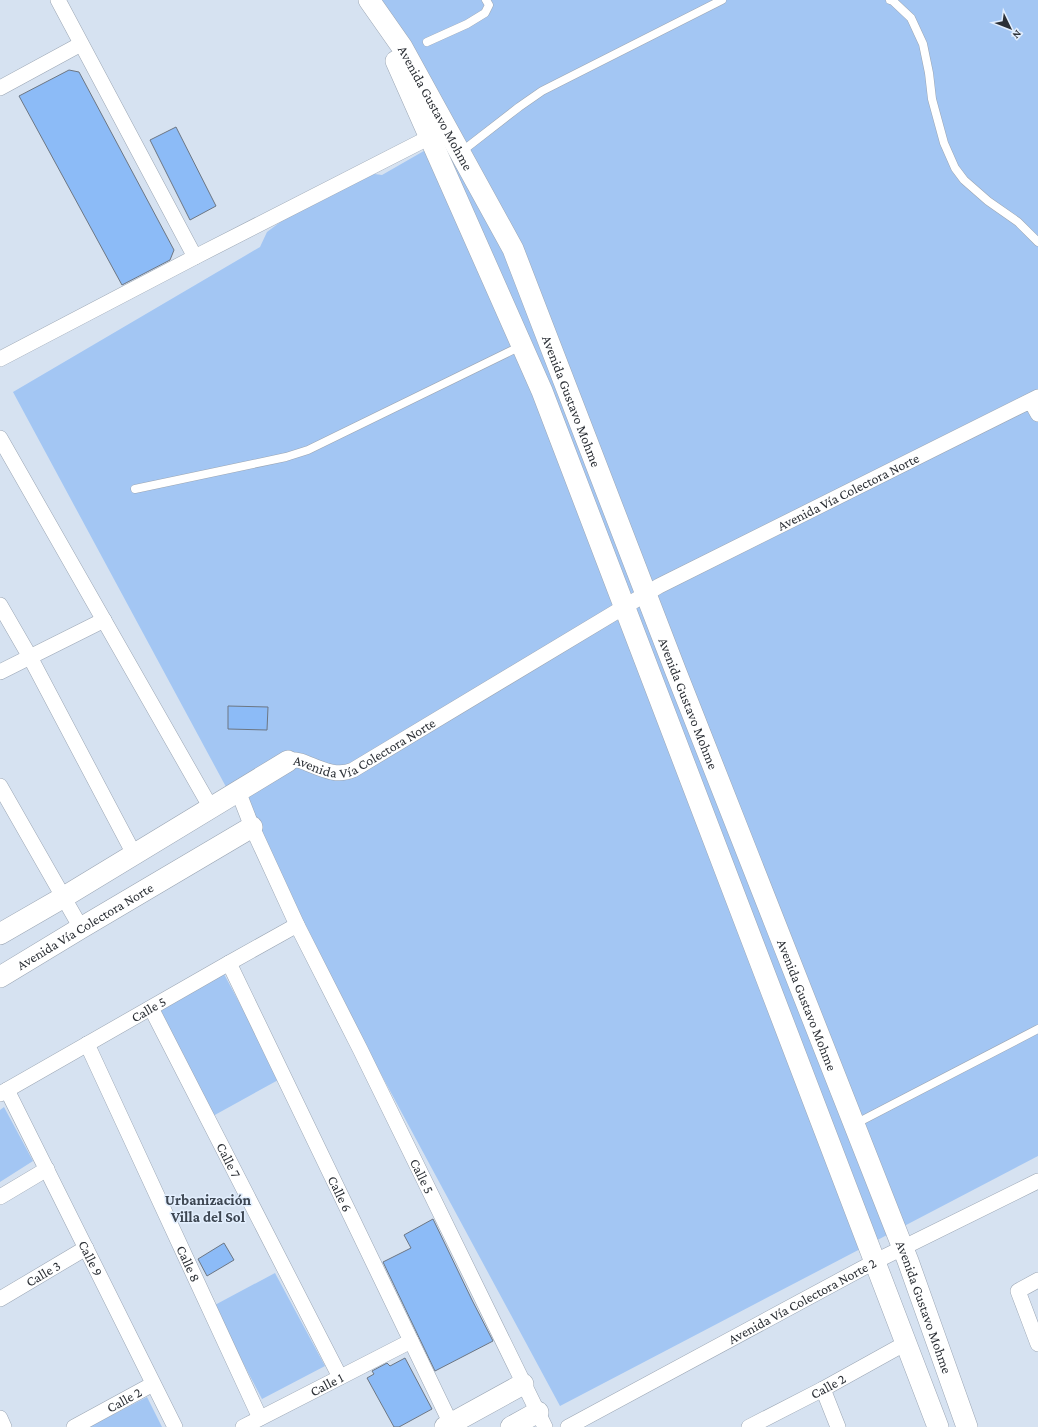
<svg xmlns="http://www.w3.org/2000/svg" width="1038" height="1427" viewBox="0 0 1038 1427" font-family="'Crimson Pro',serif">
  <rect width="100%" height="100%" fill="#d6e2f1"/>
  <!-- green -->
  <path fill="#a3c6f3" d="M381,0H1038V1156L560,1406L13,392L260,247L267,232L299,208L367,173L382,175L436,144Z
    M224,974L280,1079L213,1116L157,1010Z
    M4,1107L33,1161L0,1182V1110Z
    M275,1273L325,1366L262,1399L213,1306Z
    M147,1397L162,1427H89Z"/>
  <!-- building -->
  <path fill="#8cbbf7" stroke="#6c7683" d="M69,70L79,72L174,250L170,260L122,285L19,96Z
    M176,127L216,206L190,220L150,140Z
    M228,706L268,707L267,730L228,729Z
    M433,1219L472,1300L493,1341L435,1371L383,1262L411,1248L404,1235Z
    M224,1243L234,1260L207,1276L198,1259Z
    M405,1358L432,1409L399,1427H394L367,1378L374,1374L372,1371L387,1363L390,1366Z"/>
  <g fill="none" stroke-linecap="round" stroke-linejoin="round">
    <!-- lane casing -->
    <g stroke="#9ba6b4" stroke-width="9">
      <path id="lane" d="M890,0L893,1L911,18L923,44L929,73L932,99L944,143L955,168L964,180L988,201L1018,222L1038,242
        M427,42L467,24L485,13L489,5L486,0
        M461,152L519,107L542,91L722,0
        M135,489L286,457L308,450L521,346
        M855,1124L1038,1029"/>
    </g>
    <!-- street casing -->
    <g stroke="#9ba6b4" stroke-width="16">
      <g id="street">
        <path d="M58,0L195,257"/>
        <path d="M0,88L81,44"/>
        <path d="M0,359L195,257L430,137"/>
        <path d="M1027,403L1033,405L1038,414"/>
        <path d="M0,438L211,808"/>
        <path d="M0,605L30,657L134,854"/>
        <path d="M0,672L104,620"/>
        <path id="s1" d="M288,761L296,760L301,761C318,767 335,778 353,770L659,586L1038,397"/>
        <path d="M0,786L81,928"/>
        <path id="s2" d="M238,791L252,827L297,925L360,1049L545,1427"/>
        <path id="s3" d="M229,963L451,1424"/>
        <path id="s4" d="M151,1008L340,1377"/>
        <path id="s5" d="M87,1044L260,1418"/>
        <path id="s6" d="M7,1090L175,1427"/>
        <path id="s7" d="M0,1094L229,963L297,925"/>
        <path d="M0,1197L47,1169"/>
        <path d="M1038,1280L1018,1291L1038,1344"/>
        <path id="s8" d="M0,1299L86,1248"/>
        <path d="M823,1389L838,1427"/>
        <path d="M0,1418L4,1427"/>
        <path id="s9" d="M74,1427L153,1384"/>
        <path id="s10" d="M243,1427L411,1341"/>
        <path id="s11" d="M568,1427L874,1262L1038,1181"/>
        <path id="s12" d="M749,1427L823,1389L906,1343"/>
      </g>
    </g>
    <!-- secondary casing -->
    <g stroke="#9ba6b4" stroke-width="22">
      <g id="secondary">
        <path id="s13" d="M369,0L402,47L513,249L676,672L908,1261L967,1427"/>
        <path d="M396,61L542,391L938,1427"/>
        <path d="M0,934L64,897L288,761"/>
        <path id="s14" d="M0,977L81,928L252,827"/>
        <path d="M445,1427L523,1384"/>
        <path d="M511,1427L538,1412"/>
      </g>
    </g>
    <!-- lane -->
    <use href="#lane" stroke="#fff" stroke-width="8"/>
    <!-- street -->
    <use href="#street" stroke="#fff" stroke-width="15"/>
    <!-- secondary -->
    <use href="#secondary" stroke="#fff" stroke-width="21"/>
  </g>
  <g text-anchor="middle" stroke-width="3" stroke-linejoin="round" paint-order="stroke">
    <!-- street labels -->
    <g font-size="14" fill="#2c3036" stroke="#e3effe">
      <text dy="5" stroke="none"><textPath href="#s13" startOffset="127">Avenida Gustavo Mohme</textPath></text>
      <text dy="5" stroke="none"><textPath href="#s13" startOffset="451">Avenida Gustavo Mohme</textPath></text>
      <text dy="5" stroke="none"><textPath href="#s1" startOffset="636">Avenida Vía Colectora Norte</textPath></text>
      <text dy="5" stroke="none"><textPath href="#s13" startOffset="775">Avenida Gustavo Mohme</textPath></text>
      <text dy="5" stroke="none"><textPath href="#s1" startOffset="84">Avenida Vía Colectora Norte</textPath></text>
      <text dy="5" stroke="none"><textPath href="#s14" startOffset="99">Avenida Vía Colectora Norte</textPath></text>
      <text dy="5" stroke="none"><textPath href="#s13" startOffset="1099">Avenida Gustavo Mohme</textPath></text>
      <text dy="5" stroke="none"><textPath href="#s7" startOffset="171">Calle 5</textPath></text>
      <text dy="5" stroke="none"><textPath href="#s4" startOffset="171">Calle 7</textPath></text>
      <text dy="5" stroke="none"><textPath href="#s2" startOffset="427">Calle 5</textPath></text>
      <text dy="5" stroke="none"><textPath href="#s3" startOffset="256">Calle 6</textPath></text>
      <text dy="5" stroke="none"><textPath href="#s6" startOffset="188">Calle 9</textPath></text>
      <text dy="5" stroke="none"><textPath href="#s5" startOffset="242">Calle 8</textPath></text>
      <text dy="5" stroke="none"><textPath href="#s8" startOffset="50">Calle 3</textPath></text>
      <text dy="5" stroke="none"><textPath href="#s11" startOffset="266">Avenida Vía Colectora Norte 2</textPath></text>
      <text dy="5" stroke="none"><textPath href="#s13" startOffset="1423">Avenida Gustavo Mohme</textPath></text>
      <text dy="5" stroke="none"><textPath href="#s10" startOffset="94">Calle 1</textPath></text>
      <text dy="5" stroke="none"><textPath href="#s12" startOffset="89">Calle 2</textPath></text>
      <text dy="5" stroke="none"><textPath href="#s9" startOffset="57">Calle 2</textPath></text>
    </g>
    <!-- neighbourhood labels -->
    <g font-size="15" font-weight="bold" fill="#3d4652" stroke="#e3effe">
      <text x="208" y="1205">Urbanización<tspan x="208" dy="17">Villa del Sol</tspan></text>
    </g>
  </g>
  <!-- north arrow -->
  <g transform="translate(1010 28) rotate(133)" stroke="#e3effe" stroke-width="3" paint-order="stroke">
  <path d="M0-3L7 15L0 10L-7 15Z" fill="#2c3036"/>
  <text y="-6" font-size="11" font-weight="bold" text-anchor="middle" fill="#2c3036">N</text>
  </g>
</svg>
